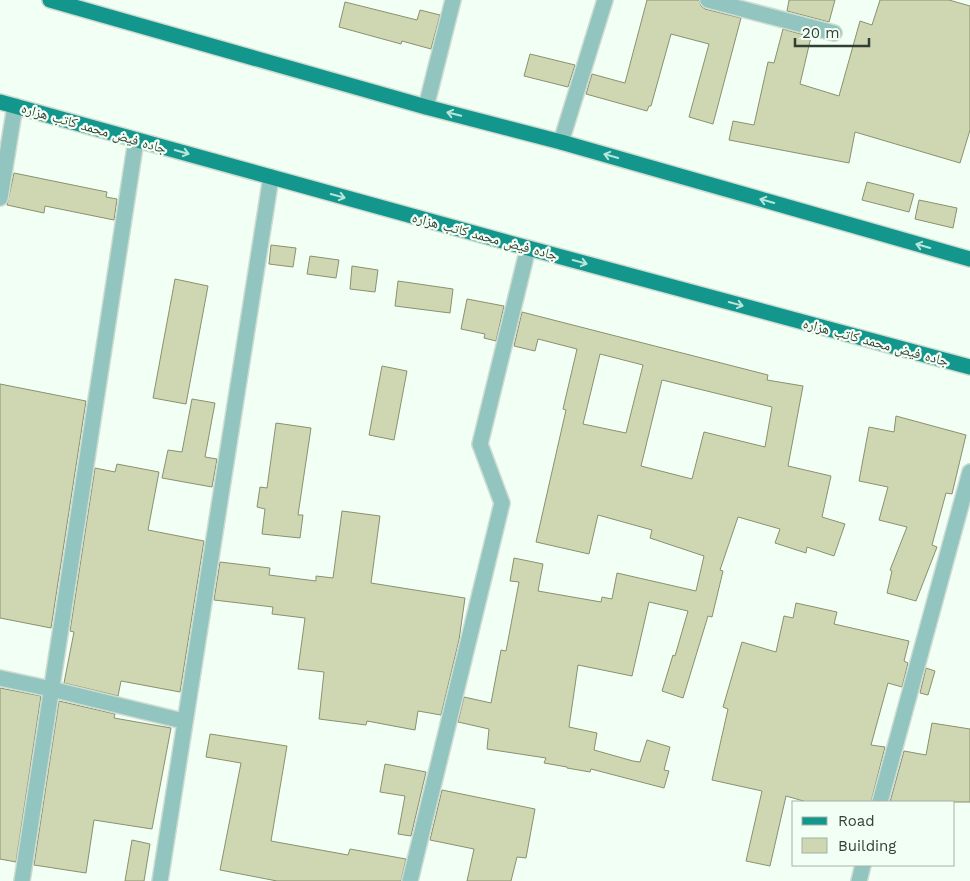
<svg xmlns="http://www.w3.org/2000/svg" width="970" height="881" viewBox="0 0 970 881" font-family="'Work Sans','Noto Naskh Arabic',sans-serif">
  <rect width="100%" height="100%" fill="#f2fff4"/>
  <!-- building -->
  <path fill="#cfd6b2" stroke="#8a916f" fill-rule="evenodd" d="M647,0H699L701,6L705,9L741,18L713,124L689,117L709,44L671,34L651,106H649L647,111L586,94L592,74L625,83Z
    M789,0H835L829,22L787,11Z
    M880,0H949L970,6V130L960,163L855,132L849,163L729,140L733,121L754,125L768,62L774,63L783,29L811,37L800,84L839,96L860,21L872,25Z
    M345,2L417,20L420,10L440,15L431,49L402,41L401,44L339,27Z
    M530,54L575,65L568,87L524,76Z
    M14,173L107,192L106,197L117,199L114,220L45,206L44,213L7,205Z
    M867,182L914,194L909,212L862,200Z
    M919,200L957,208L953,228L915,219Z
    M271,245L296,248L293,267L269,264Z
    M310,256L339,260L336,278L307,274Z
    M352,266L378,270L375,292L350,289Z
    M175,279L208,286L186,404L153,398Z
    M398,281L453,289L450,313L395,306Z
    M467,299L504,306L496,341L484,338L485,334L461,329Z
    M522,312L768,375L767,380L803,386L788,466L831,476L822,517L845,524L834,556L807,547L806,553L775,543L780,529L738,517L720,570L723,571L712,617L708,616L683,698L662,691L673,655L675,656L688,611L649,602L632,676L578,665L569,727L597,733L594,750L633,761L640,762L647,740L670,747L664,770L669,771L664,788L591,769L590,772L567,768V767L544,763L546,758L487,749L489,729L458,722L464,697L491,703L501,650L506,651L519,582L510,581L514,558L543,564L538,591L601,602L602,597L612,599L617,573L696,591L704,556L650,538L652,530L598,515L589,554L536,542L566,410L563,409L577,349L538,339L535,351L514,346ZM600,354L643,365L626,433L583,424ZM662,380L772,407L765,447L704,432L692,479L641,466Z
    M382,366L407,371L394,440L369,435Z
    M0,384L86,401L51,628L0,618Z
    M192,399L215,403L205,457L217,459L212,487L162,478L168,450L182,452Z
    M896,416L966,435L952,494L946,493L932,545L937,547L916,601L887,593L892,571L890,570L907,527L879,520L888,487L859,481L869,427L894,432Z
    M276,423L311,428L298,515H303L300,538L262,534L265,509L257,507L260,487L267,488Z
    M117,464L159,472L148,530L204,541L180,692L121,681L118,696L64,683L74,632L70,631L95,468L115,472Z
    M342,511L380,516L371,583L465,598L459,640L441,715L418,711L415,730L367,721L366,725L319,719L324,672L298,669L305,618L272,614L273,607L214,600L220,562L270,568L269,575L316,581V576L333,578Z
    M796,603L837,612L834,624L909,641L904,661L908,663L902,687L888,683L871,745L885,747L871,802H807L786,796L770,866L746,861L762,791L712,780L728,709L723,707L742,642L776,652L784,616L793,618Z
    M926,668L935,671L928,695L920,693Z
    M0,688L41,696L16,862L0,859Z
    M59,701L115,714L114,718L171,728L152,829L94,820L86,873L34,865Z
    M932,723L970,729V802H890L904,751L926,755Z
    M210,734L287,746L271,841L348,855L350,849L406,859L401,881H277L220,870L241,763L206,757Z
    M385,764L426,772L411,836L398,834L405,796L380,792Z
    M442,790L535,809L526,858L517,857L511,881H467L474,849L430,840Z
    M132,840L150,844L144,881H125Z"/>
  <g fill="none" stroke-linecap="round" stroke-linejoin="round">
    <!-- minor casing -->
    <g stroke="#cfdcd2" stroke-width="18">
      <path id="minor" d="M708,0L834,33
        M426,107L453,0
        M561,142L605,0
        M0,198L15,106
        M0,678L51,689L183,721
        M880,802L970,472
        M22,881L136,140
        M160,881L271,177
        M410,881L502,503L480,444L528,248
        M859,881L863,865"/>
    </g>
    <!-- major casing -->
    <g stroke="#cfdcd2" stroke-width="18">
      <path id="major" d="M50,0L426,107L561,142L970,259
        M0,102L528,248L970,367"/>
    </g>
    <!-- minor -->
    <use href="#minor" stroke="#92c5bf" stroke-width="15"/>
    <!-- major -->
    <use href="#major" stroke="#13978d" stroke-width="15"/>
  </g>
  <!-- one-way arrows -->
  <defs><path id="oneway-shaft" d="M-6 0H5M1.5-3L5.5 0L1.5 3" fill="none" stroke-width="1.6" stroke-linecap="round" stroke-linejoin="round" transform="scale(1.25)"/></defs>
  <g stroke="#bae5da">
    <use href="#oneway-shaft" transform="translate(454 114) rotate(-166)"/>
    <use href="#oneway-shaft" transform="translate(182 152) rotate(16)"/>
    <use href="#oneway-shaft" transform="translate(611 156) rotate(-164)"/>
    <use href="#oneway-shaft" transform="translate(338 196) rotate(15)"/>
    <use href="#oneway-shaft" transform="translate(767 201) rotate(-164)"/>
    <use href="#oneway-shaft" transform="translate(923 246) rotate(-164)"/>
    <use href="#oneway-shaft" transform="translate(580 262) rotate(15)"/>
    <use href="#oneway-shaft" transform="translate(736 304) rotate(15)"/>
  </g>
  <g text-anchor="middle" stroke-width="4.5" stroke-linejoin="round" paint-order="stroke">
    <!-- street labels -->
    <g font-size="14" fill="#323f35" stroke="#f2fff4">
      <text transform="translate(94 128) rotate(16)" y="5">جاده فیض محمد کاتب هزاره</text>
      <text transform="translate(485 236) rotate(15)" y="5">جاده فیض محمد کاتب هزاره</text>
      <text transform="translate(876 342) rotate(15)" y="5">جاده فیض محمد کاتب هزاره</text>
    </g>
  </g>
  <!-- legend -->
  <rect x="792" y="801" width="162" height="65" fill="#f2fff4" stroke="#a5b2a8"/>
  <rect x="802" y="817" width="25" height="8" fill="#13978d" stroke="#a5b2a8"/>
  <text x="838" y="826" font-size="15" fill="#323f35">Road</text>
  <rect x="802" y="838" width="25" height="15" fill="#cfd6b2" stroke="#a5b2a8"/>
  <text x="838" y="851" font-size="15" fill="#323f35">Building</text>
  <!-- scale -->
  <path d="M795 38v8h74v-8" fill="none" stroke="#323f35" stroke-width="2.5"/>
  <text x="802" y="38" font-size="15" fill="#323f35" stroke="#f2fff4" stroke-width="4" paint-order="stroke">20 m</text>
</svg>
